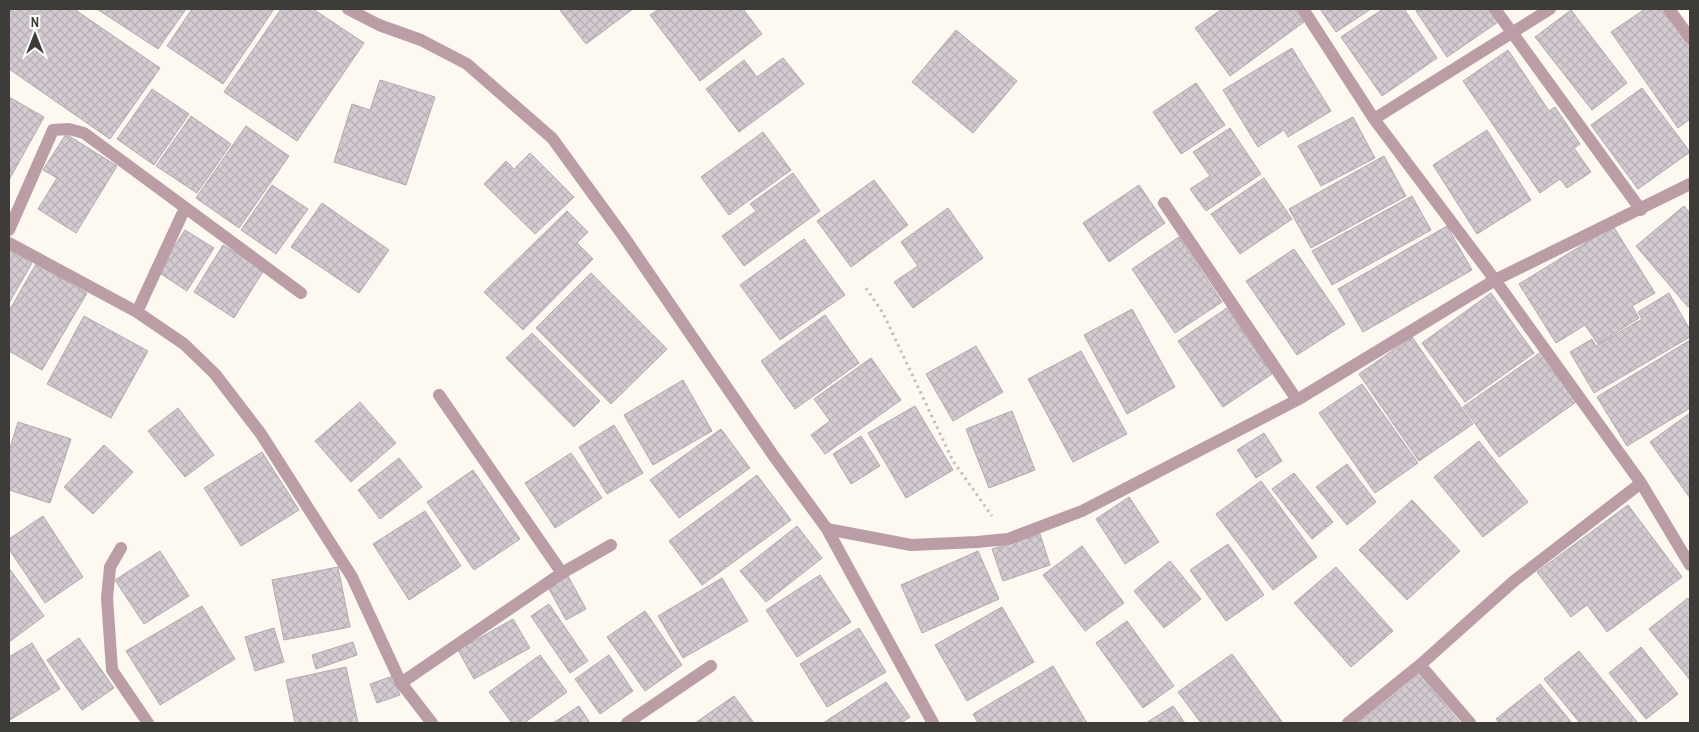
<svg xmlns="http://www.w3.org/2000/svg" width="1699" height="732" viewBox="0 0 1699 732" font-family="'Archivo Narrow',sans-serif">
  <defs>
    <pattern id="building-cross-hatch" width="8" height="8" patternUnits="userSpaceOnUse" patternTransform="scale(1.25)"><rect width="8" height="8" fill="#d3cbd1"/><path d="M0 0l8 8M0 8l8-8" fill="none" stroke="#b6afb4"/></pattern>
  </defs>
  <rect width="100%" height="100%" fill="#fdf8f0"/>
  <!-- building -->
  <path fill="url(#building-cross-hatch)" stroke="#b2aab0" d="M9,9H74L160,68L110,139L9,69Z
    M97,9H186L158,49Z
    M192,9H274L223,84L167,46Z
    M281,9H313L364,43L297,141L224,92Z
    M559,9H633L586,44Z
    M659,9H743L762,34L700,81L650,15Z
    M1222,9H1295L1304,22L1230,76L1195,28Z
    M1320,9H1371L1336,32Z
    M1383,9H1404L1437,58L1382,96L1341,37Z
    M1420,9H1489L1498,22L1447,57L1416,11Z
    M1645,9H1665L1690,45V119L1678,128L1611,32Z
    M1571,10L1627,83L1592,110L1535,37Z
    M956,30L1017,81L973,133L912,82Z
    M1292,48L1331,111L1288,137L1284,130L1258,147L1223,90Z
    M1508,50L1549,111L1555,107L1580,144L1574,148L1591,172L1567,188L1560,179L1540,193L1463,81Z
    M783,58L804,84L739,132L706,89L744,60L757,77Z
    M380,80L435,97L406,185L334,162L352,104L370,110Z
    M1196,83L1225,125L1181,154L1153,112Z
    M1642,88L1690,152L1638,189L1591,125Z
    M152,89L189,114L154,165L117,139Z
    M9,97L44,117L9,180Z
    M191,116L231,144L197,193L156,166Z
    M1353,117L1375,158L1321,186L1298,146Z
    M246,126L289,156L239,228L196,198Z
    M1230,128L1261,174L1206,211L1190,189L1210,176L1193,152Z
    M1487,130L1531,200L1477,234L1433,165Z
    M763,132L791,170L729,215L701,177Z
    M66,134L117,166L76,233L38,209L57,178L43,170Z
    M530,153L574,197L535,234L484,184L506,161L514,169Z
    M1384,156L1406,196L1311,248L1289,209Z
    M793,173L820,211L744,266L722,236L756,211L750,204Z
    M1264,178L1292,219L1240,254L1211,214Z
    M874,180L908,225L851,267L817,221Z
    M272,185L308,209L276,254L241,230Z
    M1139,185L1165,223L1109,262L1083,223Z
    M1412,196L1431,230L1332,285L1312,251Z
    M322,203L389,250L359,293L291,247Z
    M1684,206L1690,213V305L1688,307L1636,246Z
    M948,208L983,258L913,308L894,282L918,266L901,242Z
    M567,211L588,232L577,243L593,259L523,330L484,292Z
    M1447,226L1472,270L1363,332L1338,289Z
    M1613,226L1655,293L1632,306L1639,318L1598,344L1585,325L1556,343L1519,284Z
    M185,230L214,248L187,291L158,272Z
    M1179,237L1222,302L1175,333L1132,269Z
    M804,239L845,295L780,340L740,285Z
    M223,245L264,270L234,318L194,292Z
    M1294,249L1345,324L1297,355L1246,281Z
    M9,250L32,263L9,303Z
    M36,264L87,293L42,370L9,351V311Z
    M591,273L667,349L611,404L536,328Z
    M1491,293L1534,353L1465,402L1422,343Z
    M1669,293L1690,330V337L1594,393L1570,352L1592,339L1596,346L1642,319L1638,312Z
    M1227,308L1272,374L1223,407L1178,341Z
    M1132,309L1175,387L1127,414L1084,335Z
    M825,315L859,363L795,409L761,361Z
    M84,316L148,351L111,418L47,384Z
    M532,333L600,401L574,427L506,358Z
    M1412,337L1473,424L1419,461L1359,374Z
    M1690,340V408L1627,446L1597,397Z
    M976,346L1003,392L953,421L926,374Z
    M1081,351L1127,434L1073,462L1028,379Z
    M1541,352L1576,402L1499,457L1463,407Z
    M871,358L901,400L825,454L811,435L830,421L814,399Z
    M683,380L712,431L653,465L624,415Z
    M1362,384L1418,463L1375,493L1319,413Z
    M360,402L396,443L351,482L315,441Z
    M915,406L953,470L906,498L868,433Z
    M178,408L214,455L185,477L148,431Z
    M1012,411L1035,470L989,488L966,429Z
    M1690,413V498L1650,442Z
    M18,422L71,439L50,503L9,490V451Z
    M614,425L643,473L607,494L579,447Z
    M721,429L750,468L679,518L650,480Z
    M1264,433L1282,461L1256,478L1237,450Z
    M861,436L880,466L851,484L833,454Z
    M1479,441L1528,502L1483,537L1434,477Z
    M104,445L133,472L93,514L64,487Z
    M262,452L299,510L241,546L204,488Z
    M571,453L602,498L555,528L525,483Z
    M399,458L422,487L380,519L358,490Z
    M1347,464L1376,502L1347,525L1316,487Z
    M473,470L520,539L474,570L427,502Z
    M1294,473L1333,522L1312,539L1272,489Z
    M757,475L791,520L702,585L669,541Z
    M1261,481L1317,557L1273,590L1216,514Z
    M1129,497L1159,542L1125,564L1096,519Z
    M1412,500L1460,551L1407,600L1359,550Z
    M1628,505L1682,577L1607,632L1587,605L1571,617L1537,572Z
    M425,511L461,566L409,600L373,544Z
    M43,516L83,577L45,603L9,549V539Z
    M797,526L822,558L766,602L740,571Z
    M1040,534L1050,565L1003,581L992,549Z
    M1228,544L1264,595L1226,621L1190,570Z
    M1082,546L1124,603L1085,631L1043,575Z
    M160,551L189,596L144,624L115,580Z
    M978,551L999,599L922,633L901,585Z
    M1170,561L1201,599L1164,628L1134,591Z
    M338,567L350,627L284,640L272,580Z
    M1336,567L1393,631L1351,667L1294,603Z
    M9,568L44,616L9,642Z
    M820,575L851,622L797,657L766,610Z
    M568,576L586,609L566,620L548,587Z
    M722,578L748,621L683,658L658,616Z
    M1688,598L1690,601V680L1649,629Z
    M549,604L588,661L570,673L531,616Z
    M202,606L235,659L160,705L126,651Z
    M1002,607L1034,662L967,701L935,645Z
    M645,611L682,665L645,691L607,637Z
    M513,619L530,648L474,679L458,650Z
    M1127,621L1174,686L1143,708L1096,643Z
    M274,628L284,662L255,671L245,637Z
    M859,628L886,672L827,707L800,664Z
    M79,638L114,688L82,710L47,660Z
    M353,642L357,655L316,669L312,655Z
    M32,643L60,689L10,720L9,657Z
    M1641,647L1678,694L1646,719L1609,673Z
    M1579,651L1638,723H1580L1544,679Z
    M1232,654L1283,723H1201L1178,692Z
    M540,655L567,692L524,723H512L489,692Z
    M609,655L633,691L600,714L575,679Z
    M1053,666L1087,723H978L973,714Z
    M346,667L358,723H295L286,680Z
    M1420,674L1460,723H1359Z
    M393,676L400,695L377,703L370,684Z
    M886,682L910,717L901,723H823Z
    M1540,684L1572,723H1499L1496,719Z
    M734,696L754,723H695Z
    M579,706L590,723H553Z
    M1173,706L1185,723H1146Z"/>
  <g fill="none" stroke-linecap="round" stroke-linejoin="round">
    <!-- path -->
    <path stroke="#c4bfb9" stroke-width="3" stroke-dasharray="2.5 4" stroke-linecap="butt" d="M866,288L883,313L953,461L992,516"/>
    <!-- minor -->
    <path stroke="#ba9da5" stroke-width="12" d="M348,9L379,25L421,40L467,64L552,138L624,237L773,455L827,529L911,545L977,542L1008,539L1082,511L1297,400L1495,280L1690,184
      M1303,9L1374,119L1495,280L1641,483L1690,565
      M1495,9L1641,210
      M1669,9L1690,38
      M1374,119L1550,9
      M1164,203L1297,400
      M9,230L53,130L69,129L84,133L301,293
      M9,243L137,312L184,344L215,374L261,434L352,577L401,683L432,723
      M137,312L185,208
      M439,395L562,573
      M827,529L933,723
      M121,548L110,567L107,598L112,670L148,723
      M1420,665L1470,723
      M401,683L562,573L611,545
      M627,723L711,666
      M1348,723L1420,665L1514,581L1641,483"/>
  </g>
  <!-- border -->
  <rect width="1699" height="732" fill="none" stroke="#3e3c38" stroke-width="20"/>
  <!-- north arrow -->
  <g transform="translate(35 35)" stroke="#ffffff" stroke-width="4" paint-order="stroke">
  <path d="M0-4L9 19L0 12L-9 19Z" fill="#3e3c38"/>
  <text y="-8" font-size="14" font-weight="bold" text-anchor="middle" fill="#3e3c38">N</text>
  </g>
</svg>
